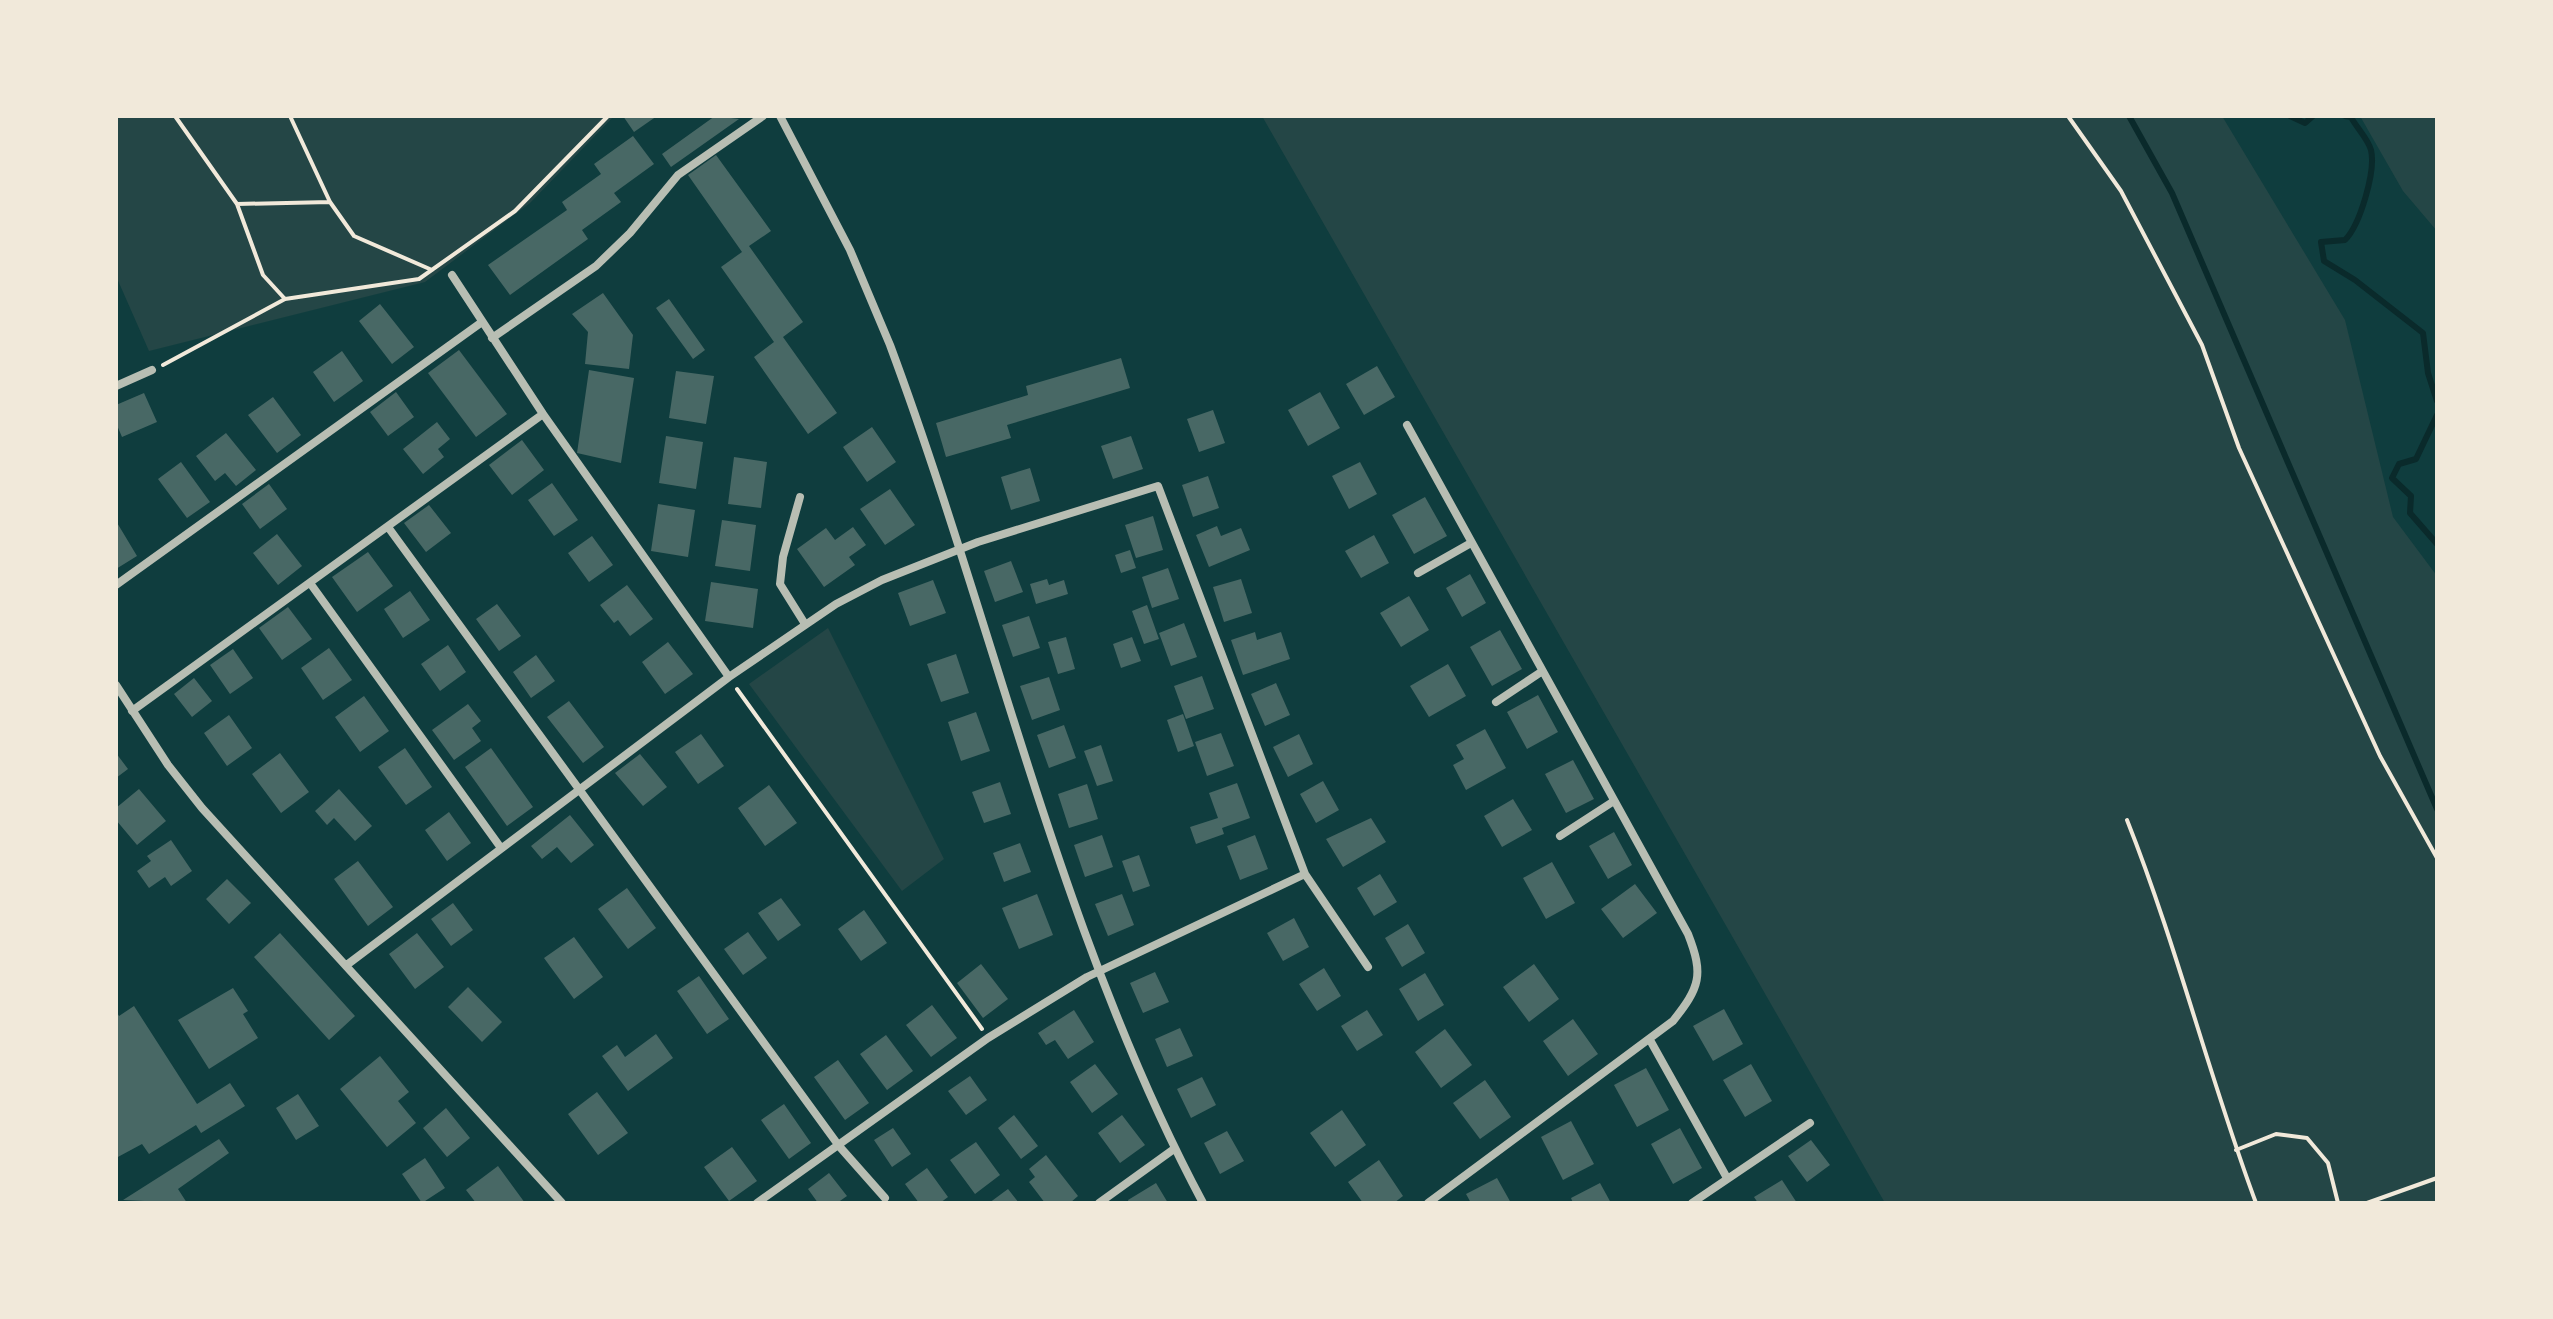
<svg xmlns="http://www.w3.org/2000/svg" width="2553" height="1319" viewBox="0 0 2553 1319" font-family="'Noto Sans',sans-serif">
  <rect width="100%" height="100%" fill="#0f3d3e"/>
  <!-- green -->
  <path fill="#244646" d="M116,116H614L530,203L425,282L149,351L116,276Z
    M1262,116H2222L2345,320L2393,517L2437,576V1203H1885Z
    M2360,116H2437V231L2403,191Z
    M828,628L944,859L902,891L749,684Z"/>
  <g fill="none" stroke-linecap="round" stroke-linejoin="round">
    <!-- stream -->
    <path stroke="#0a2a2b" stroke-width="6" d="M2129,116L2172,193L2437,809
      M2290,116L2305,123L2313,116
      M2345,116L2351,117C2356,127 2368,139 2371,150C2376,171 2360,225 2345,240L2321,242L2324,261L2355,280L2423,333L2428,373L2437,401
      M2437,415L2416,459L2399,464L2392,478L2411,496L2410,513L2437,544"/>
  </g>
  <!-- building -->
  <path fill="#486865" d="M623,116H657L634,132Z
    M715,116L739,119L671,167L662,154Z
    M633,136L654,164L614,193L621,202L582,230L588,239L510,295L488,265L567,210L562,202L601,174L594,164Z
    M716,155L771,231L749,246L803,322L783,337L837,413L808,434L754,357L774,342L721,267L742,252L688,175Z
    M603,293L633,335L629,369L585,364L588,332L572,314Z
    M669,299L705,350L693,359L656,308Z
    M380,304L414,347L392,364L359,321Z
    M459,350L507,414L476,437L428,373Z
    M342,351L363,381L334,402L313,372Z
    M1121,358L1130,388L1007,425L1011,438L946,457L936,423L1028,395L1026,386Z
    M1377,366L1395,397L1364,415L1346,384Z
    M589,370L634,378L621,463L577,453Z
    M676,371L714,376L706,424L669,418Z
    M396,392L414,417L388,436L370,412Z
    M1320,392L1340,428L1308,446L1288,410Z
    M144,393L157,422L122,437L116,423V405Z
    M273,397L301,435L277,453L248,415Z
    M1213,410L1225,443L1199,452L1187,419Z
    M437,422L450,439L438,449L444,457L423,474L403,449Z
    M872,427L896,462L867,482L843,447Z
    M226,433L256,470L236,486L225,473L215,481L196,456Z
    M666,436L703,442L696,489L659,483Z
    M1131,436L1143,469L1113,479L1101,446Z
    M522,440L544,470L512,495L489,465Z
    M734,457L767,462L761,508L728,504Z
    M181,462L210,502L187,518L158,479Z
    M1360,462L1377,494L1349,509L1332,476Z
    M1030,468L1040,501L1011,510L1001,477Z
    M1208,476L1219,508L1193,517L1182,485Z
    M552,483L578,520L554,536L528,500Z
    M269,484L287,509L260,529L242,504Z
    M890,489L915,525L885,545L860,509Z
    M1425,497L1447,536L1414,554L1392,515Z
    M658,504L695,510L688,557L651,551Z
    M429,505L451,533L426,552L404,523Z
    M1153,516L1163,550L1136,558L1125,525Z
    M722,520L756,525L750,571L715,566Z
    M116,521L137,556L116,569Z
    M1217,526L1221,536L1241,528L1250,550L1209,567L1196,535Z
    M853,527L866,545L849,557L855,565L824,587L797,549L826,528L835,540Z
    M277,534L302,566L278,585L253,553Z
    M1374,535L1389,563L1361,578L1345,551Z
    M592,536L613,565L589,582L568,553Z
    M1130,550L1136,568L1121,573L1115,555Z
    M368,552L393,586L357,612L332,577Z
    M1011,561L1023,592L995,602L984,571Z
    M1168,568L1179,599L1152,608L1142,577Z
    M1470,574L1486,603L1462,617L1446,588Z
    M1047,579L1049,585L1064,580L1068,594L1036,604L1030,584Z
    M1241,579L1252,613L1224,622L1213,587Z
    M933,580L946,613L910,626L898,593Z
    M711,582L758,589L753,628L705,621Z
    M627,585L653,619L630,636L618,620L614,623L600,605Z
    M410,591L430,620L403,638L384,609Z
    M1409,596L1429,630L1401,647L1380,613Z
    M497,604L521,636L499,651L476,619Z
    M1147,605L1159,639L1144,644L1132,611Z
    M288,607L312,639L282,660L259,628Z
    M1029,616L1040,648L1013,657L1002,625Z
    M1184,623L1197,657L1171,666L1159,633Z
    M1500,630L1522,669L1492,686L1470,647Z
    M1255,632L1257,640L1281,632L1290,659L1243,675L1231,640Z
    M1066,637L1075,669L1058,674L1048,642Z
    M1132,637L1141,661L1121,668L1113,644Z
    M668,642L693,674L665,694L642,662Z
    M448,645L466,672L440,691L421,664Z
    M329,648L352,680L323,700L301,668Z
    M233,649L253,678L230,694L210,665Z
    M956,654L969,693L941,702L927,664Z
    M536,655L555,681L531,698L513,672Z
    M1448,664L1466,696L1429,717L1410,686Z
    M1202,676L1214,709L1186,719L1174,686Z
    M1049,677L1060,710L1032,720L1020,686Z
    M194,678L212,701L192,717L174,694Z
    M1276,683L1290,715L1265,726L1251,694Z
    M1538,695L1558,732L1527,749L1507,712Z
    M364,696L389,731L360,752L335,717Z
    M569,701L604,747L583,763L547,717Z
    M468,704L481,721L472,728L481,741L454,760L432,730Z
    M976,712L990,751L961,761L948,722Z
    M1183,714L1194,746L1178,752L1167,720Z
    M229,715L252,748L227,766L204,733Z
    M1064,725L1076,758L1049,768L1037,735Z
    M1485,729L1506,768L1466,790L1453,765L1464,759L1456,745Z
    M1221,733L1234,766L1207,776L1195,742Z
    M701,734L724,766L698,784L675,752Z
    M1299,734L1313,764L1288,777L1273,747Z
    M1101,745L1113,781L1097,786L1084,751Z
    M405,748L432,787L406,805L378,767Z
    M491,748L533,807L507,826L465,767Z
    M116,753L128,769L116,778Z
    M280,753L309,792L281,813L252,774Z
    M640,754L667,787L643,806L615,773Z
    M1573,760L1594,799L1566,813L1545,774Z
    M1323,781L1339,810L1316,823L1300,794Z
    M1000,782L1011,814L984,823L972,792Z
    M1237,783L1250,818L1222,828L1224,834L1196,844L1190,827L1218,818L1209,793Z
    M1087,784L1098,819L1069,828L1058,794Z
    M769,785L797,823L765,846L738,808Z
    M139,789L166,821L137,845L116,820V808Z
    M339,789L372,826L355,841L334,818L327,825L315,811Z
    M1513,799L1532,830L1502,847L1484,816Z
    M449,812L471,843L447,861L425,830Z
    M570,815L594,845L571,863L557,847L542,859L531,846Z
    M1371,818L1386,842L1343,867L1326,839Z
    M1614,832L1632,865L1608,879L1589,846Z
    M1102,835L1113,867L1085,877L1074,845Z
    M1255,835L1268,869L1240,880L1227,846Z
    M171,840L192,871L171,886L165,877L149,888L137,871L151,861L147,856Z
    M1020,843L1031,872L1004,882L993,853Z
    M1139,855L1150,886L1133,892L1122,861Z
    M358,861L393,907L368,926L334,879Z
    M1552,862L1575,903L1546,919L1523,878Z
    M1380,874L1397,902L1374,916L1357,888Z
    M227,879L251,903L229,924L206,899Z
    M1635,884L1657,913L1623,938L1601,909Z
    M627,888L656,928L628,949L598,909Z
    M1037,894L1053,935L1019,949L1002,908Z
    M1122,894L1134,925L1108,936L1095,904Z
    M781,898L801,925L778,941L758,913Z
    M453,903L473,930L451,946L431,919Z
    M864,910L887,943L861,961L838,929Z
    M1294,918L1309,947L1283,961L1267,933Z
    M1408,924L1425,953L1402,967L1385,938Z
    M748,932L767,958L743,975L724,949Z
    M280,933L355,1016L329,1040L254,957Z
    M417,933L444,967L415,989L389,954Z
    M574,937L603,977L574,999L544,958Z
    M981,964L1008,999L983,1018L957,983Z
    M1534,964L1559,999L1529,1022L1503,987Z
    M1324,968L1341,996L1317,1011L1299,984Z
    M1155,972L1169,1002L1143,1013L1130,983Z
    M1425,973L1444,1005L1418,1021L1399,989Z
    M699,976L729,1019L707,1034L677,991Z
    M468,987L502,1022L482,1042L448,1007Z
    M233,988L248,1011L243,1014L258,1038L209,1069L178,1020Z
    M932,1005L957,1038L931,1057L906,1025Z
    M134,1006L197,1104L230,1083L245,1106L201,1133L196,1125L149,1154L142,1144L116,1158V1011L119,1016Z
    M1724,1009L1743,1044L1713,1061L1693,1026Z
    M1074,1010L1094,1042L1068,1059L1055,1040L1046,1045L1038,1033Z
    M1367,1010L1383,1035L1357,1051L1341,1026Z
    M1573,1019L1598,1054L1568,1076L1543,1041Z
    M1180,1028L1193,1056L1167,1067L1155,1039Z
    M1445,1029L1472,1065L1441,1088L1415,1052Z
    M656,1034L673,1058L628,1091L602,1056L617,1045L625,1057Z
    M886,1035L913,1071L887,1090L860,1054Z
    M380,1056L409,1092L398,1101L416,1123L387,1147L340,1089Z
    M838,1060L869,1103L845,1120L814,1077Z
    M1095,1064L1118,1094L1092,1113L1070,1082Z
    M1751,1064L1772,1101L1745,1117L1723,1080Z
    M1646,1068L1669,1110L1637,1127L1614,1085Z
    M970,1076L987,1100L966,1115L948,1091Z
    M1202,1077L1216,1105L1191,1118L1177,1089Z
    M1485,1080L1511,1117L1480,1139L1453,1103Z
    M597,1092L628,1133L598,1155L568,1114Z
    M298,1094L319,1126L296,1140L276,1108Z
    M784,1104L811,1143L789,1159L761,1120Z
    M446,1108L470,1138L447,1157L423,1128Z
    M1342,1110L1366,1145L1335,1167L1310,1133Z
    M1014,1115L1038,1146L1021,1159L998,1128Z
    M1122,1115L1145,1145L1120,1163L1098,1133Z
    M1571,1121L1594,1164L1563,1180L1541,1137Z
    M893,1128L911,1154L892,1167L874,1140Z
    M1680,1128L1702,1168L1673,1184L1651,1144Z
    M1227,1131L1244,1161L1220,1174L1204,1143Z
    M219,1139L229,1153L178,1189L187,1203L123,1200Z
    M1811,1140L1830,1165L1807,1182L1788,1156Z
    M976,1142L1000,1175L975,1194L950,1160Z
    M732,1147L757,1181L729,1201L704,1167Z
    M1046,1155L1078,1196L1070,1203H1045L1029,1182L1035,1177L1029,1169Z
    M425,1158L445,1188L422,1203L402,1174Z
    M1379,1160L1403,1196L1394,1203H1363L1348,1182Z
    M498,1166L525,1203H476L466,1190Z
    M927,1168L948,1197L940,1203H919L905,1184Z
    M829,1173L847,1196L837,1203H818L808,1189Z
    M1497,1178L1511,1203H1471L1466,1194Z
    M1782,1180L1797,1203H1758L1754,1197Z
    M1156,1183L1168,1203H1129L1128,1200Z
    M1600,1183L1611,1203H1573L1571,1198Z
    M1008,1189L1019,1203H989Z"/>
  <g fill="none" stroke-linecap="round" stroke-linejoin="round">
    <!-- path -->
    <path stroke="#f1e9da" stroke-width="4" d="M175,116L237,204L263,275L285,299
      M290,116L330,202L354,236L432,270
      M2068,116L2121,191L2202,345L2239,448L2380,756L2437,858
      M237,204L330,202
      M163,365L285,299L419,279L515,211L608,116
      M737,689L982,1029
      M2127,820C2177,946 2209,1077 2256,1203
      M2236,1150L2276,1134L2307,1138L2328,1163L2338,1203
      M2367,1203L2437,1178"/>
    <!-- minor -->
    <path stroke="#b8beb3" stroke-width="8" d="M780,116L850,250L890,345C995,627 1061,937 1203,1203
      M452,275L543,414L729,677
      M492,338L596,266L630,233L678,175L763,116
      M116,386L152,370
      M1407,425L1688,934C1704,975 1700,987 1673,1021L1428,1203
      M800,497L783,557L780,584L805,624
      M388,527L839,1146L885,1198
      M1418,573L1471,543
      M310,583L501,848
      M116,585L482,322
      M116,685L168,765L202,808L562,1203
      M1496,702L1541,672
      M132,711L543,414
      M1560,836L1614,801
      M1305,874L1368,967
      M348,964L729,677L836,604L882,580L978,542L1158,486L1305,874L1087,977L988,1038L757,1203
      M1650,1040L1727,1178
      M1099,1203L1174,1149
      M1692,1203L1810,1123"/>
  </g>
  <!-- border -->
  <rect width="2553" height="1319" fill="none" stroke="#f1e9da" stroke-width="236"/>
</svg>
